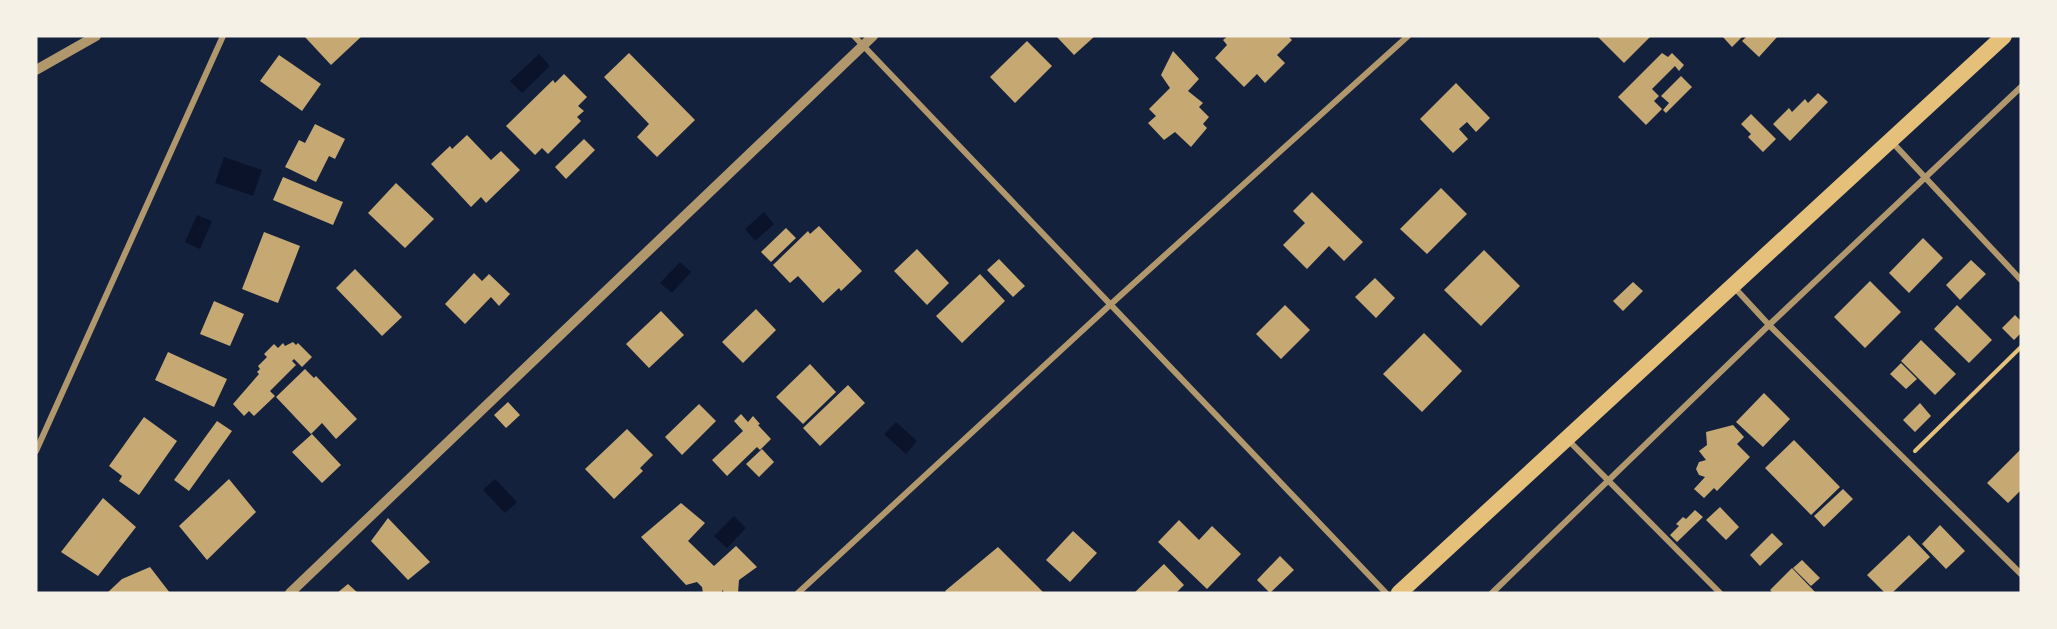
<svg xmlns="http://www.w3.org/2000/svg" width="2057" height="629" viewBox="0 0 2057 629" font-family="'PT Sans',sans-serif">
  <rect width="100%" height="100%" fill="#14213d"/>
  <!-- water -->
  <path fill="#0b132b" d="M539,54L550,66L522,93L510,81Z
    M224,157L262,170L253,196L215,183Z
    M764,212L774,224L755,241L745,229Z
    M197,215L212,221L200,249L185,242Z
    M680,262L691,272L672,293L660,283Z
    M896,422L917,441L906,454L884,434Z
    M495,479L517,502L505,513L483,490Z
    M734,516L746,528L727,548L714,536Z"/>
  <!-- building -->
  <path fill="#c6a872" d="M304,36H362L331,65Z
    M1056,36H1095L1074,55Z
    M1228,36H1288L1292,40L1277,55L1285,63L1265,83L1257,74L1244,87L1215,58L1227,45L1223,40Z
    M1597,36H1651L1624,63Z
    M1722,36H1743L1732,47Z
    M1747,36H1778L1759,57L1742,41Z
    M1027,41L1052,66L1015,103L990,77Z
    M1173,51L1199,79L1188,91L1203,103L1199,107L1209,117L1203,124L1207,128L1191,147L1175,132L1164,140L1148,123L1156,116L1149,109L1170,88L1161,75Z
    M629,53L695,120L657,157L637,137L649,124L604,77Z
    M1662,53L1668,57L1672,53L1684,65L1679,71L1675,66L1652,89L1659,96L1654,101L1662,109L1646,125L1618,97Z
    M279,55L321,84L302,111L260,81Z
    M564,74L587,97L578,106L584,111L577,117L581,121L548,154L542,148L535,155L506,126L553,80L555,83Z
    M1681,76L1692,87L1666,113L1663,110L1669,103L1661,96Z
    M1456,83L1490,118L1476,132L1467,122L1459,129L1468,139L1453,153L1420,119Z
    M1818,93L1828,102L1790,141L1773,124L1789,108L1792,112L1805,99L1808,103Z
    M1751,114L1776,139L1763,152L1748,137L1751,134L1741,124Z
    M315,124L345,139L335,159L329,156L316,182L285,167L299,140L305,143Z
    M467,135L491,160L501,151L520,170L486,203L481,197L471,207L431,164L450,146L452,149Z
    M584,139L595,150L566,179L555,167Z
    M283,177L343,202L333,225L273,200Z
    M396,183L434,219L405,248L368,213Z
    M1441,188L1467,214L1427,254L1400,229Z
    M1312,192L1363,242L1344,261L1329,246L1307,269L1283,245L1305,223L1293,211Z
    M819,226L862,271L841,291L839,288L823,303L798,276L790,283L773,265L808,231L810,234Z
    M786,228L796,238L771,262L761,252Z
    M264,232L300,246L278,303L242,289Z
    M1923,238L1943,258L1909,293L1889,273Z
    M917,249L949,283L927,305L894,271Z
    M1484,250L1520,286L1481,326L1444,290Z
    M999,259L1025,286L1013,297L987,270Z
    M1971,260L1986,274L1960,300L1946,285Z
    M355,269L402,317L382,336L336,288Z
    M474,273L482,281L489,274L510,294L499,306L491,297L465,324L445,304Z
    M980,274L1005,301L962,343L936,316Z
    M1375,278L1395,298L1376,318L1355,297Z
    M1870,281L1901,312L1865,348L1834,317Z
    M1633,282L1643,291L1623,311L1613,301Z
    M214,301L244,314L230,346L200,334Z
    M1285,305L1310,330L1281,359L1256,334Z
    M1957,305L1992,340L1969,363L1934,329Z
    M756,309L776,330L743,363L722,342Z
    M661,311L684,335L649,368L626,344Z
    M2015,315L2021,321V333L2014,340L2002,328Z
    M1424,333L1462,371L1422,412L1383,374Z
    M1921,340L1956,374L1935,395L1901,361Z
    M293,342L296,345L298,343L312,357L302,367L294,359L292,361L296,365L270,391L275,396L254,416L249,411L244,416L233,404L259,374L257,372L260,369L258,366L267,357L264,354L274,344L278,348L283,343L285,346Z
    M168,352L227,379L214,407L155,380Z
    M1901,363L1917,379L1906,389L1890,374Z
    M810,364L836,392L803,424L776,397Z
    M305,369L314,378L316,376L357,419L336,439L322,423L311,434L276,397Z
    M848,385L865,403L820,446L803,428Z
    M1764,393L1790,419L1763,447L1736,422Z
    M508,402L520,415L506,428L494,415Z
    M1920,403L1931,416L1915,432L1903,420Z
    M699,404L716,421L682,455L665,437Z
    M741,414L748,422L753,416L760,424L758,425L771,439L760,450L757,447L727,476L712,460L743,431L734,421Z
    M144,417L177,441L139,495L119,481L122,476L109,466Z
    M217,421L232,431L189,491L174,480Z
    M1733,425L1744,437L1737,444L1750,457L1717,491L1714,488L1704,498L1694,489L1705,477L1699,475L1696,469L1699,462L1706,460L1699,451L1707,445L1706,432Z
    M627,429L653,455L640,468L643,471L614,499L585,469Z
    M312,434L341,465L322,483L292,452Z
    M1794,440L1840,487L1811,515L1765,468Z
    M762,449L774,462L759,477L746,464Z
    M2021,449V490L2008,503L1987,483Z
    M229,479L256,512L207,560L179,526Z
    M1843,489L1853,499L1824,527L1814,516Z
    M103,498L136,527L98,576L61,552Z
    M681,503L705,523L688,541L714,566L736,546L757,567L739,580L738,593H725L722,590V593H703L702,587L697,582L686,585L641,537Z
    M1720,507L1739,527L1726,540L1706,520Z
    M1695,510L1703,517L1677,542L1670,535L1679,526L1676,524L1683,517L1686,519Z
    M388,518L430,562L408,580L371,541Z
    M1179,520L1199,540L1212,526L1241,554L1207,589L1158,542Z
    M1940,525L1965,551L1946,569L1922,544Z
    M1073,531L1097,553L1070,582L1046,560Z
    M1772,533L1783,544L1760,566L1750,555Z
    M1909,535L1930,557L1892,593H1885L1867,575Z
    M998,547L1044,593H947L945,591Z
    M1280,556L1294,570L1270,593L1257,580Z
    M1802,560L1820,578L1811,586L1793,568Z
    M1164,564L1184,585L1176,593H1134Z
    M150,567L170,593H107L122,579Z
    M1792,568L1816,593H1773L1770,590Z
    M348,584L358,593H337Z"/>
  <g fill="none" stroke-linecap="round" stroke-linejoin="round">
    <!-- path -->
    <path stroke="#e5c07b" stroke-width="4" d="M1915,451L2021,347"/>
    <!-- minor -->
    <path stroke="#b1986c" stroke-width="6" d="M854,36L1386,593
      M1891,141L2021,280
      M1733,286L1769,325L2021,574
      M1567,439L1720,593
      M36,451L223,36
      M798,593L1111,304L1408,36
      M1492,593L1769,325L2021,87"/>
    <!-- tertiary -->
    <path stroke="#b1986c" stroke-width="10" d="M36,70L96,36
      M290,593L873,36"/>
    <!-- trunk -->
    <path stroke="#e5c07b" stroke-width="16" d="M1399,593L2004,36"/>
  </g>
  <!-- border -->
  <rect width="2057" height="629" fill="none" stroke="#f6f1e7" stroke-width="75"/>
</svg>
